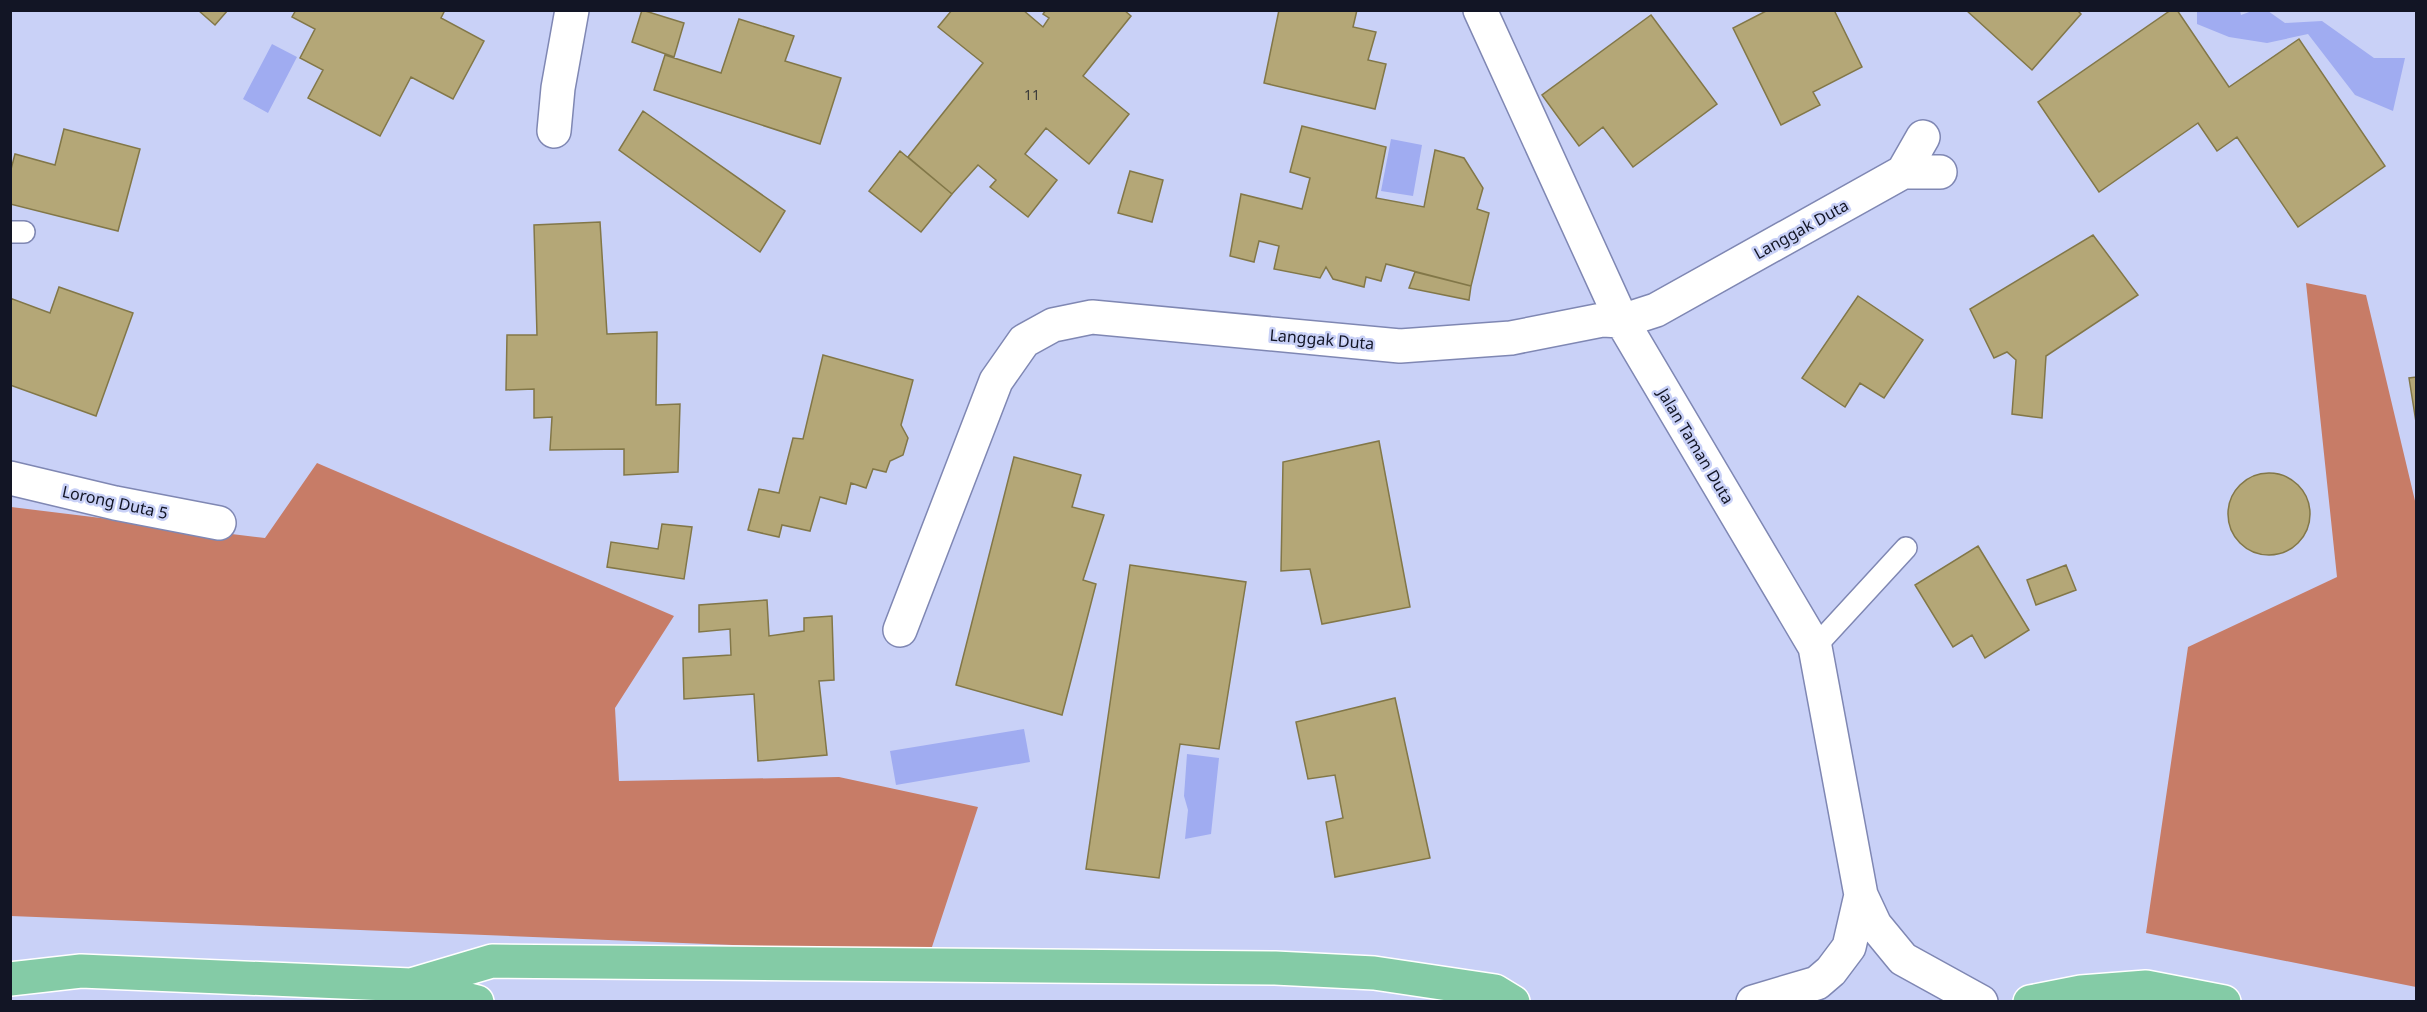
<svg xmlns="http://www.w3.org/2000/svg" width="2427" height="1012" viewBox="0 0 2427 1012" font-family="'Noto Sans',sans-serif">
  <rect width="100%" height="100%" fill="#c9d1f7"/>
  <!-- forest -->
  <path fill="#c77c67" d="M2306,283L2366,295L2416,505V987L2146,933L2188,647L2337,577Z
    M317,463L674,616L615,708L619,781L839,777L978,807L930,953L11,916V507L265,538Z"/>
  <!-- water -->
  <path fill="#a0acf1" d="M2197,10L2240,11L2241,15L2252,11H2268L2285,23L2322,21L2374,58H2405L2393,111L2355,95L2308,34L2267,43L2229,37L2197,24Z
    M272,44L297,57L268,113L243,99Z
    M1391,139L1422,145L1413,196L1381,191Z
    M1024,729L1030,762L896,785L890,751Z
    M1187,754L1219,758L1211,834L1185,839L1188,810L1184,796Z"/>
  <!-- building -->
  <path fill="#b4a777" stroke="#827748" stroke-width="1.5" d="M198,10H228L215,25Z
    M296,10H445L441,18L484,41L453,99L411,77L380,136L308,98L323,70L300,58L315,29L292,17Z
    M642,10L684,23L674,57L632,42Z
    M952,10H1023L1043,27L1049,18L1043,14L1046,10H1124L1131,16L1083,76L1129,114L1089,164L1046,128L1025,154L1057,180L1028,217L990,187L996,180L978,165L952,194L908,157L983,63L938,27Z
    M1279,10H1357L1353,27L1376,32L1368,60L1386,64L1375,109L1264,83Z
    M1768,10H1834L1862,67L1813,92L1820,105L1781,125L1733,28Z
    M1966,10H2077L2081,14L2032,70Z
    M2171,10H2177L2229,87L2299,39L2385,166L2298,227L2237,137L2217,151L2198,123L2099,192L2038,102Z
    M1651,15L1717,104L1633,167L1603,127L1579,146L1542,95Z
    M739,19L794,36L785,61L841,78L820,144L654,90L665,55L721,73Z
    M643,111L785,211L760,252L619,150Z
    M1302,126L1386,147L1376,198L1424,207L1435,150L1464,158L1483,188L1477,209L1489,213L1471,286L1386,264L1381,281L1366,277L1364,287L1333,279L1326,267L1320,278L1274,269L1279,246L1259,241L1254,262L1230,256L1241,194L1302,209L1310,178L1290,172Z
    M64,129L140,149L118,231L10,204V173L15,154L55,165Z
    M900,151L952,194L921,232L869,191Z
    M1130,171L1163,180L1152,222L1118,213Z
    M600,222L607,334L657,332L656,405L680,404L678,472L624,475V449L550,450L552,417L534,418V389L506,390L507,335H537L534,225Z
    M2093,235L2138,295L2046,356L2042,418L2012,414L2016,360L2007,352L1994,358L1970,309Z
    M1415,272L1471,286L1469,300L1409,288Z
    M59,287L133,313L96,416L10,385V298L50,313Z
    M1858,296L1923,340L1884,398L1860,383L1845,407L1802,378Z
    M823,355L913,380L901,425L908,438L903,455L890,461L886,472L873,469L866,488L851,483L846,504L820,497L810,531L782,525L779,537L748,530L759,489L779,493L793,438L803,439Z
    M2416,377V422L2409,378Z
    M1379,441L1410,607L1322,624L1310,569L1281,571L1283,462Z
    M1014,457L1081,475L1072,507L1104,515L1083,580L1096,584L1062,715L956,685Z
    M2228 514a41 41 0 1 1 82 0a41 41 0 1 1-82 0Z
    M662,524L692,527L684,579L607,567L611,542L658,549Z
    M1978,546L2029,630L1985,658L1972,635L1953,647L1915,585Z
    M1130,565L1246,582L1219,749L1180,744L1159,878L1086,869Z
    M2066,565L2076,590L2036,605L2027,580Z
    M767,600L769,636L804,631V618L832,616L834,680L819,681L827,755L758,761L754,694L684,699L683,658L731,655L730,629L699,632V605Z
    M1395,698L1430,858L1335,877L1326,822L1343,818L1335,775L1308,779L1296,722Z"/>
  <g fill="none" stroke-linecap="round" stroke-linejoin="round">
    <!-- service casing -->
    <g stroke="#7f87b3" stroke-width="24">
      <path id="service" d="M10,232H24
        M1815,647L1906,548"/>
    </g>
    <!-- minor casing -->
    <g stroke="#7f87b3" stroke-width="36">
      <path id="minor" d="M1480,10L1622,321L1815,647L1861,895L1875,925L1903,959L1981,1002
        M554,131L558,88L572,10
        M1903,172L1923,137
        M10,478L115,503L219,523
        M900,630L996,381L1024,341L1053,325L1092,317L1400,346L1511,338L1602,320L1622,321L1656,310L1903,172H1940
        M1753,1002L1817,983L1831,971L1849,947L1861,895"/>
    </g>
    <!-- primary casing -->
    <g stroke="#fff" stroke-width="36">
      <path id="primary" d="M10,979L81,971L411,985L477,1002
        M411,985L492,961L1275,968L1374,973L1495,991L1513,1002
        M2030,1002L2081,992L2146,987L2224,1002"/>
    </g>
    <!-- service -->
    <use href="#service" stroke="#fff" stroke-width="21"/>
    <!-- minor -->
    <use href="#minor" stroke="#fff" stroke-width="33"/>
    <!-- primary -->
    <use href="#primary" stroke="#84cba6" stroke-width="33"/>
  </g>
  <g text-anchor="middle" stroke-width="5" stroke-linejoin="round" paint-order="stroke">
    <!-- number labels -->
    <g font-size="14" fill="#3a3a3a">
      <text x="1032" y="100">11</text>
    </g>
    <!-- street labels -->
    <g font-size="16" fill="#121525" stroke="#c9d1f7">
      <text transform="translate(1801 229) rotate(-29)" y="6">Langgak Duta</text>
      <text transform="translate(1322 339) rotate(5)" y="6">Langgak Duta</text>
      <text transform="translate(1696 446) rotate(59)" y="6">Jalan Taman Duta</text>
      <text transform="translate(115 502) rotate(12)" y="6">Lorong Duta 5</text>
    </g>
  </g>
  <!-- border -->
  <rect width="2427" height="1012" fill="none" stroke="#121525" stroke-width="24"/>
</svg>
